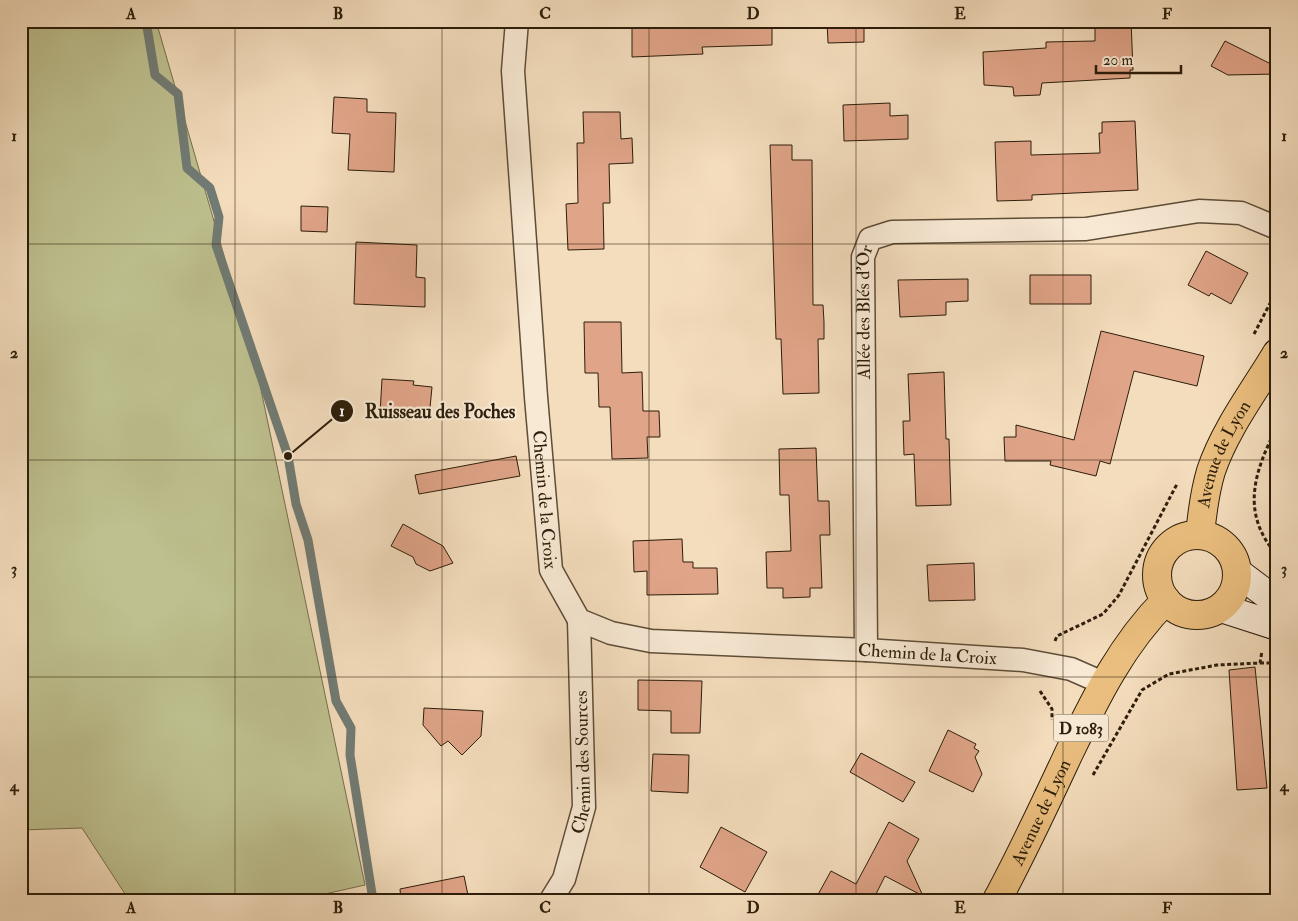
<svg xmlns="http://www.w3.org/2000/svg" width="1298" height="921" viewBox="0 0 1298 921" font-family="'IM FELL Double Pica',serif">
  <rect width="100%" height="100%" fill="#f4ddbd"/>
  <filter id="stains"><feTurbulence type="fractalNoise" baseFrequency=".004" numOctaves="4"/><feColorMatrix values="0 0 0 0 .2 0 0 0 0 .09 0 0 0 0 .02 0 0 0 .5 -.17"/></filter>
  <radialGradient id="worn" r=".72"><stop offset=".6" stop-color="#630" stop-opacity="0"/><stop offset="1" stop-color="#630" stop-opacity=".3"/></radialGradient>
  <!-- green -->
  <path fill="#bec08f" stroke="#756e4c" d="M21,21H156L256,366L365,885L298,900H129L82,828L21,830Z"/>
  <g fill="none" stroke-linecap="round" stroke-linejoin="round">
    <!-- stream -->
    <path stroke="#717b74" stroke-width="9" d="M146,21L155,75L178,94L187,168L210,188L219,217L216,245L288,456L296,504L308,540L336,701L351,728L350,755L373,900"/>
  </g>
  <!-- building -->
  <path fill="#e0a488" stroke="#2c1d0a" d="M632,21H772V45L702,47L703,54L632,57Z
    M827,21H864V42L828,43Z
    M1095,21H1131L1133,70H1130V78L1042,83L1040,95L1014,96L1013,87L984,85L983,52L1046,48V42L1095,41Z
    M1225,41L1277,67V74L1228,75L1211,66Z
    M334,97L367,99V112L396,113L394,172L348,170L350,134L332,133Z
    M890,103V116L908,115V139L844,141L843,105Z
    M583,112H620L621,139L632,138L633,163L609,164L610,203H603L604,249L568,250L566,204L578,203L577,143H584Z
    M1135,121L1138,190L1032,195V200L997,201L995,142L1031,141V155L1100,153L1099,133H1102V122Z
    M770,145H792V160H812L813,305H823L824,322V339H818L819,393L783,394L781,339H776Z
    M301,206L328,207L327,232L301,231Z
    M356,242L417,245L416,277L425,278V307L354,304Z
    M1206,251L1248,273L1231,304L1211,293L1209,296L1188,285Z
    M1030,275H1091V304H1030Z
    M968,279V301L946,302V315L900,317L898,280Z
    M584,322H621L622,373L642,372L643,411H659L660,437H647L648,458L612,459L610,407H599L598,373H585Z
    M1101,331L1204,356L1197,386L1134,371L1110,464L1100,461L1096,476L1050,465L1051,461H1005L1004,437H1016V425L1074,440Z
    M944,372L946,439H949L951,505L916,506L914,454L904,455L903,421H910L908,374Z
    M382,379L414,381L413,385L432,387L429,418L416,417L408,420L401,415L380,414Z
    M816,448L818,501H829L830,535H820L822,588H810V597L783,598V588H767L766,552L791,551L789,495H780L779,449Z
    M516,456L520,476L419,494L415,475Z
    M403,524L443,546L453,563L430,571L416,564L413,557L391,546Z
    M682,539L683,562H693V568H717L718,594L647,595V571L634,572L633,541Z
    M974,563L975,600L929,601L927,565Z
    M1255,667L1267,788L1237,790L1229,670Z
    M638,680L702,681L700,733H671V711L638,710Z
    M424,708L483,711L481,736L462,755L448,741L441,746L423,725Z
    M948,730L976,744L974,748L979,751L975,757L982,774L973,792L929,771Z
    M861,753L915,782L903,802L850,772Z
    M653,754L689,755L688,793L651,791Z
    M889,822L919,839L907,861L923,896L885,876L876,894L886,900H815L831,871L856,884Z
    M721,827L767,852L745,892L700,867Z
    M464,876L469,900H401L400,889Z"/>
  <g fill="none" stroke-linecap="round" stroke-linejoin="round">
    <!-- street casing -->
    <g stroke="#5e4d37" stroke-width="25">
      <g id="street">
        <path id="s1" d="M517,21L513,71L536,397L551,570L579,620L611,633L651,641L866,650L1023,660L1071,669L1103,683"/>
        <path id="s2" d="M866,650L863,257L870,239L892,232L1086,229L1199,211L1241,213L1277,228"/>
        <path id="s3" d="M551,900L564,879L584,807L579,620"/>
      </g>
    </g>
    <!-- secondary casing -->
    <g stroke="#2c1d0a" stroke-width="30">
      <path id="secondary" d="M1237,572L1277,602
        M1221,608L1277,626"/>
    </g>
    <!-- primary casing -->
    <g stroke="#2c1d0a" stroke-width="30">
      <g id="primary">
        <path id="s4" d="M1200,535C1202,514 1205,491 1211,471C1225,429 1255,390 1277,353"/>
        <circle cx="1197" cy="575" r="40"/>
        <path id="s5" d="M997,900C1023,852 1046,802 1069,753C1096,697 1122,644 1166,600"/>
      </g>
    </g>
    <!-- path -->
    <path stroke="#2c1d0a" stroke-width="3" stroke-dasharray="4 2.5" stroke-linecap="butt" d="M1254,334L1277,290
      M1277,427C1254,472 1240,513 1277,555
      M1055,641L1057,636L1103,614L1119,595L1177,484
      M1260,663H1277
      M1040,691L1052,709V720
      M1093,775L1142,690L1169,674L1217,665L1260,663L1262,651"/>
    <!-- street -->
    <use href="#street" stroke="#f8e9d4" stroke-width="22"/>
    <!-- secondary -->
    <use href="#secondary" stroke="#f8e9d4" stroke-width="28"/>
    <!-- primary -->
    <use href="#primary" stroke="#eabe7e" stroke-width="28"/>
  </g>
  <!-- grid -->
  <path fill="none" stroke="#2c1d0a" stroke-width="1" stroke-opacity="0.55" d="M235,21V900M442,21V900M649,21V900M856,21V900M1063,21V900M21,244H1277M21,460H1277M21,677H1277"/>
  <g text-anchor="middle" stroke-width="4.5" stroke-linejoin="round" paint-order="stroke">
    <!-- shield labels -->
    <rect fill="#f8e9d4" stroke="#695a47" stroke-width="1" x="1053.5" y="714.5" width="55" height="27" rx="4"/>
    <g font-size="16" font-weight="bold" fill="#2c1d0a">
      <text x="1081" y="734">D 1083</text>
    </g>
    <!-- street labels -->
    <g font-size="18" fill="#2c1d0a" stroke="#f8e9d4">
      <text dy="6" stroke="none"><textPath href="#s2" startOffset="338">Allée des Blés d'Or</textPath></text>
      <text dy="6" stroke="none"><textPath href="#s4" startOffset="85">Avenue de Lyon</textPath></text>
      <text dy="6" stroke="none"><textPath href="#s1" startOffset="480">Chemin de la Croix</textPath></text>
      <text dy="6" stroke="none"><textPath href="#s1" startOffset="960">Chemin de la Croix</textPath></text>
      <text dy="6" stroke="none"><textPath href="#s3" startOffset="144">Chemin des Sources</textPath></text>
      <text dy="6" stroke="none"><textPath href="#s5" startOffset="98">Avenue de Lyon</textPath></text>
    </g>
  </g>
  <!-- callouts -->
  <path fill="none" stroke="#2c1d0a" stroke-width="2" d="M288 456L342 411"/>
  <g fill="#2c1d0a" stroke="#f8e9d4" stroke-width="2">
    <circle cx="288" cy="456" r="5"/>
    <circle cx="342" cy="411" r="12"/>
  </g>
  <g font-size="15" text-anchor="middle" font-weight="bold" fill="#fff">
    <text x="342" y="416">1</text>
  </g>
  <g font-size="19" text-anchor="middle" font-weight="bold" fill="#2c1d0a" stroke="#f8e9d4" stroke-width="4.5" stroke-linejoin="round" paint-order="stroke">
    <text x="440" y="418">Ruisseau des Poches</text>
  </g>
  <!-- margin -->
  <rect width="1298" height="921" fill="none" stroke="#f4ddbd" stroke-width="55"/>
  <!-- scale -->
  <path d="M1096 65v8h85v-8" fill="none" stroke="#2c1d0a" stroke-width="2.5"/>
  <text x="1103" y="65" font-size="15" fill="#2c1d0a" stroke="#f8e9d4" stroke-width="4" paint-order="stroke">20 m</text>
  <rect x="28" y="28" width="1242" height="866" fill="none" stroke="#2c1d0a" stroke-width="2"/>
  <g font-size="16" text-anchor="middle" font-weight="bold" fill="#2c1d0a">
    <text x="131" y="19">A</text>
    <text x="338" y="19">B</text>
    <text x="545" y="19">C</text>
    <text x="753" y="19">D</text>
    <text x="960" y="19">E</text>
    <text x="1167" y="19">F</text>
    <text x="14" y="141">1</text>
    <text x="1284" y="141">1</text>
    <text x="14" y="358">2</text>
    <text x="1284" y="358">2</text>
    <text x="14" y="574">3</text>
    <text x="1284" y="574">3</text>
    <text x="14" y="791">4</text>
    <text x="1284" y="791">4</text>
    <text x="131" y="913">A</text>
    <text x="338" y="913">B</text>
    <text x="545" y="913">C</text>
    <text x="753" y="913">D</text>
    <text x="960" y="913">E</text>
    <text x="1167" y="913">F</text>
  </g>
  <rect width="100%" height="100%" filter="url(#stains)"/>
  <rect width="100%" height="100%" fill="url(#worn)"/>
</svg>
